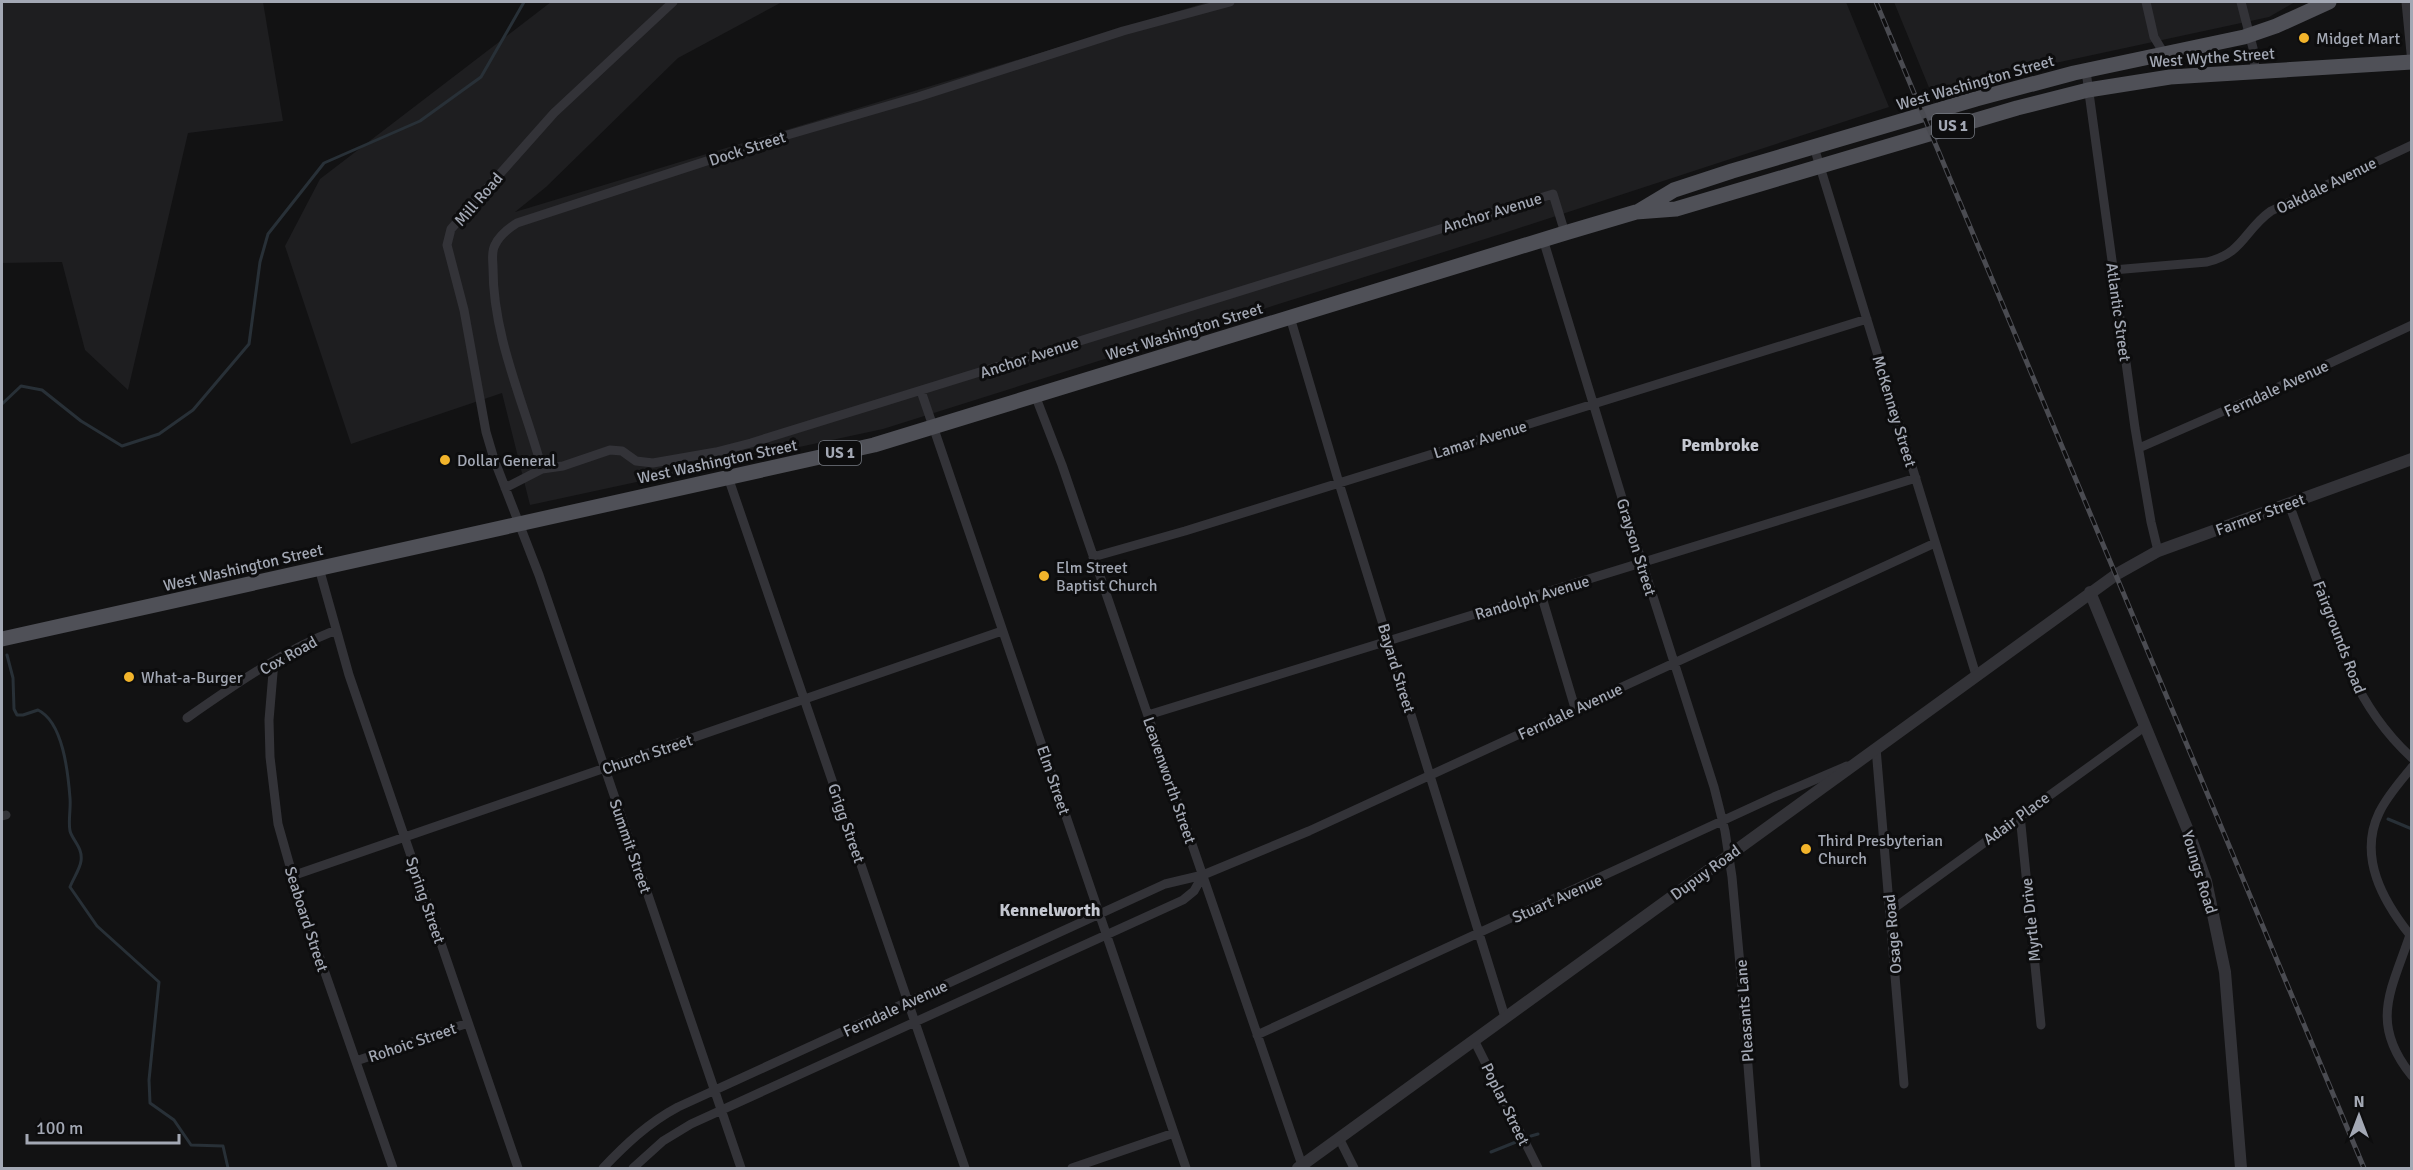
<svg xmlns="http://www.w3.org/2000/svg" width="2413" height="1170" viewBox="0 0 2413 1170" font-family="Signika,sans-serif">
  <rect width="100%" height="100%" fill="#121213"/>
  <!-- built -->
  <path fill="#1e1e20" d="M2,2H263L283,121L188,133L128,390L85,350L62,262L2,263Z
    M551,2H782L678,58L546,187L515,212L1208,2H1846L1889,107L1504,233L883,429L530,505L502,393L351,444L285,246L320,179Z
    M1894,2H2295L2269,17L1930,90Z"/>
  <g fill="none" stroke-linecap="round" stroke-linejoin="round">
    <!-- stream -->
    <path stroke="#283037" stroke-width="3" d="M2,404L21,386L42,390L81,421L122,446L159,434L193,410L249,344L260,262L268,234L324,163L420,121L481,77L524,2
      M7,655L13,678L14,709L17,715H23L38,710C63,722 68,772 70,798C71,809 68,821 70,831C73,841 83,848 81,861C80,869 73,879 70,887L97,926L159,982L149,1080L150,1103L174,1120L191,1145L223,1146L228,1168
      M2388,819L2412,829
      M1531,1136L1538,1134
      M1491,1152L1516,1142"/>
    <!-- minor -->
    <path stroke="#333338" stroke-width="9" d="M673,2L554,113L451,229L447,245L464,310L486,432L494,459L539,575L741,1168
      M2146,2L2154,37L2165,55
      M2241,2L2254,52L2255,72
      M2406,2L2412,63
      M2086,71L2135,428L2151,522L2158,551
      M1814,147L1976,675
      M1543,239L1633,534L1714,787L1725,831L1732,877L1741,976L1756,1168
      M2113,270L2207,262C2244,253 2244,230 2271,211L2412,145
      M1290,317L1339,483L1505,1017
      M921,391L1186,1168
      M1035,395L1062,465L1302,1165
      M2139,448L2272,390L2412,325
      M542,469C524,402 493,338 493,268C493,261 491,252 495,245C499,236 509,228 517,223L777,138L918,97L1123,31L1230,2
      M728,477L965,1168
      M505,488L542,469L563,466L610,450L622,451L636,461L653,463L716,452L751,443L1553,194L1565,233
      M2289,504L2351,673C2366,706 2386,734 2412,758
      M1093,557L1185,531L1867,319
      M319,568L349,675L518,1168
      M1541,594L1575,708
      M274,661L269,720L270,757L278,824L299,898L393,1168
      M1148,715L1916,478
      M187,718C234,685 283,651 336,630
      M1876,748L1904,1084
      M2020,815L2041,1025
      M2,816L6,815
      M292,876L1002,631
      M1890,911L2144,727
      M2410,935C2383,901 2358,857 2379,813C2387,796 2400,782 2412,767
      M2410,935C2391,991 2369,1023 2412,1076
      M1257,1035L1774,797L1847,766
      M1474,1040L1538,1168
      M356,1061L468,1023
      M1339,1138L1354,1168
      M603,1168C626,1144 648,1123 678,1107L1165,884L1203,875L1309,831L1935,543
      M633,1168L663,1141L691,1124L1183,900L1194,891L1203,875
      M1072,1168L1174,1133"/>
    <!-- tertiary -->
    <path stroke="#333338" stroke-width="12" d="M2090,592L2189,833L2206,881L2225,972L2241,1168
      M1298,1168L2117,574L2158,551L2412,459"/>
    <!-- primary -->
    <path stroke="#4f5057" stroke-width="15" d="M1639,211L1674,190L1732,171L1976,99L2074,73L2244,37L2276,26L2329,2
      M2,639L874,445L1565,233L1636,212L1676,209L2017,108L2088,90L2170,77L2412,62"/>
    <!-- rail casing -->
    <g stroke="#4a4b51" stroke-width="5">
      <path id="rail" d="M1876,2L2364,1168"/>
    </g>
    <!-- rail -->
    <use href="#rail" stroke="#0d0d0e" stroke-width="3" stroke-dasharray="9" stroke-linecap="butt"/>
  </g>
  <!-- markers -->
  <g fill="#f2b42b" stroke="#0d0d0e" stroke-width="2">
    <circle cx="2304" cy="38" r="6"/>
    <circle cx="445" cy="460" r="6"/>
    <circle cx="1044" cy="576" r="6"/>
    <circle cx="129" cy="677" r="6"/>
    <circle cx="1806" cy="849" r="6"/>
  </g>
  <g text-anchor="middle" stroke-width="6" stroke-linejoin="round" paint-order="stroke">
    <!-- shield labels -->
    <g fill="#0d0d0e" stroke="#767a82" stroke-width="1.5">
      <rect x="1932" y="114" width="42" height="24" rx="4.5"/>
      <rect x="819" y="441" width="42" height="24" rx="4.5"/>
    </g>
    <g font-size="15" font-weight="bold" fill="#a3a8b4">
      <text x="1953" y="131">US 1</text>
      <text x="840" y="458">US 1</text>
    </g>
    <!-- poi labels -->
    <g font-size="16" fill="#a3a8b4" stroke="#0d0d0e" text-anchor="start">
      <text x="2316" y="44">Midget Mart</text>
      <text x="457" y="466">Dollar General</text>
      <text x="1056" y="573">Elm Street<tspan x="1056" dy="18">Baptist Church</tspan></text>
      <text x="141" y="683">What-a-Burger</text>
      <text x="1818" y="846">Third Presbyterian<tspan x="1818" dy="18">Church</tspan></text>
    </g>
    <!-- street labels -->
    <g font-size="16" fill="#a3a8b4" stroke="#0d0d0e">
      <text transform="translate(2212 57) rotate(-4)" y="6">West Wythe Street</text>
      <text transform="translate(1975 82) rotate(-16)" y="6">West Washington Street</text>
      <text transform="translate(747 148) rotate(-18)" y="6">Dock Street</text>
      <text transform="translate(2326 185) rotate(-26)" y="6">Oakdale Avenue</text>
      <text transform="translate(478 199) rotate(-49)" y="6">Mill Road</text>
      <text transform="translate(1492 212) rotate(-17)" y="6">Anchor Avenue</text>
      <text transform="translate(2119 312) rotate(82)" y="6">Atlantic Street</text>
      <text transform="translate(1184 331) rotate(-17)" y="6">West Washington Street</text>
      <text transform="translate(1029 357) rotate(-18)" y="6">Anchor Avenue</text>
      <text transform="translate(2276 388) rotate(-25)" y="6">Ferndale Avenue</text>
      <text transform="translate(1895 411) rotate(73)" y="6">McKenney Street</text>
      <text transform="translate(1480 439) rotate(-17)" y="6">Lamar Avenue</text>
      <text transform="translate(717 461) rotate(-12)" y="6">West Washington Street</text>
      <text transform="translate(2260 514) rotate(-20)" y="6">Farmer Street</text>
      <text transform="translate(1637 547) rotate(73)" y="6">Grayson Street</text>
      <text transform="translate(243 567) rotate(-13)" y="6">West Washington Street</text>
      <text transform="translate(1532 597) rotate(-17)" y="6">Randolph Avenue</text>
      <text transform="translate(2340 637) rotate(69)" y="6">Fairgrounds Road</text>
      <text transform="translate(288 655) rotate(-29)" y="6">Cox Road</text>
      <text transform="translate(1397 668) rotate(73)" y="6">Bayard Street</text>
      <text transform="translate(1570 711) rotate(-25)" y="6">Ferndale Avenue</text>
      <text transform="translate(647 754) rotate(-19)" y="6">Church Street</text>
      <text transform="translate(1054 780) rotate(71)" y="6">Elm Street</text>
      <text transform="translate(1170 780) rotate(71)" y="6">Leavenworth Street</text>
      <text transform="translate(2016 818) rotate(-36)" y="6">Adair Place</text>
      <text transform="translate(847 823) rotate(71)" y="6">Grigg Street</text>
      <text transform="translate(631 846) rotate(71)" y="6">Summit Street</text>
      <text transform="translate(1705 872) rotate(-36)" y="6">Dupuy Road</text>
      <text transform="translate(2200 872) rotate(73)" y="6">Youngs Road</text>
      <text transform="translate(1557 898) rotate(-24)" y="6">Stuart Avenue</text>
      <text transform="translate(426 900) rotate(71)" y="6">Spring Street</text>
      <text transform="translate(307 919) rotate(72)" y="6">Seaboard Street</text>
      <text transform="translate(2030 920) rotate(-96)" y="6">Myrtle Drive</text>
      <text transform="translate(1892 934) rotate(-95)" y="6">Osage Road</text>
      <text transform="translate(895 1008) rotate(-25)" y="6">Ferndale Avenue</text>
      <text transform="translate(1744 1011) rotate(-94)" y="6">Pleasants Lane</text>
      <text transform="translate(412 1042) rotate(-19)" y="6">Rohoic Street</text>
      <text transform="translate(1506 1104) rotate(64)" y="6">Poplar Street</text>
    </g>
    <!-- neighbourhood labels -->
    <g font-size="18" font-weight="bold" fill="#c4c7d0" stroke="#0d0d0e">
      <text x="1720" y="451">Pembroke</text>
      <text x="1050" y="916">Kennelworth</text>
    </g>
  </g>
  <!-- border -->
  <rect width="2413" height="1170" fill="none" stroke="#a3a8b4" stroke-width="6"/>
  <!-- north arrow -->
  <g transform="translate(2359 1116)" stroke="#0d0d0e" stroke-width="4.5" paint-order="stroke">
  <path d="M0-4.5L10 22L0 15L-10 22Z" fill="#a3a8b4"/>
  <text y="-9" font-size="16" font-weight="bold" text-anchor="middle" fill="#a3a8b4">N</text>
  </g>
  <!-- scale -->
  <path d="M27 1134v9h152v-9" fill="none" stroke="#a3a8b4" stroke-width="3"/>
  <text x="36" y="1134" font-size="18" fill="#a3a8b4" stroke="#0d0d0e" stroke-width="4.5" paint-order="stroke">100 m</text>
</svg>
